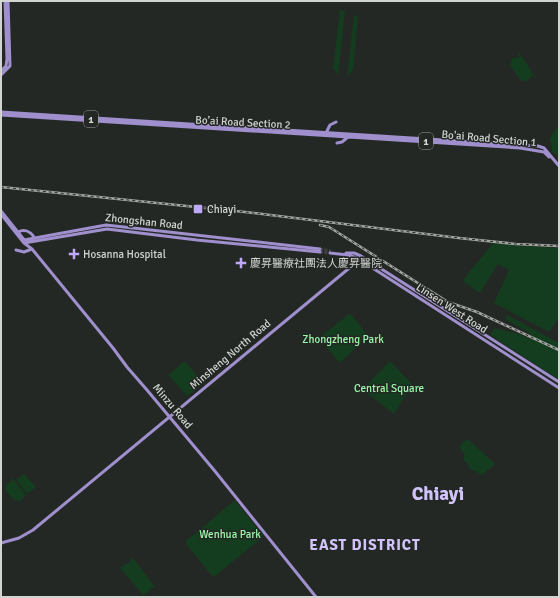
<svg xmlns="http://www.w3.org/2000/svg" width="560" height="598" viewBox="0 0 560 598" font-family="Signika,'Noto Sans TC',sans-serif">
  <rect width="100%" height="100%" fill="#242824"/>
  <!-- green -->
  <path fill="#143c1e" d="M340,10L345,11L338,75L333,68Z
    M354,15L358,16L353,70L347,77Z
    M519,52L536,78L535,79L532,75L528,81L520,80L510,65L513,58L520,57L518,53Z
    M559,125V158L552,151L551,142L549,139Z
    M493,243L559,248V318L549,332L494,303L509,270L498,264L480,293L464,282L463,280Z
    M349,314H351L367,334V337L340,363L321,341L320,337Z
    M507,315L559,343V380L490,335L494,328L519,334L531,339L532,336L528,332L505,319Z
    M185,361L203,384L187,396L168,375Z
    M389,362H391L412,384L394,414L364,391V388Z
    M469,440L495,464L482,475L471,469L470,470L468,467L469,466L463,459L465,455L459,447L464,441Z
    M24,474L36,487L27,494L16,480Z
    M12,478L26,495L20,501L14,500L5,490C5,485 7,482 12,482L11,480Z
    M234,501L236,502L263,535L262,538L215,576H212L186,544V541Z
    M133,558L155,587L153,588L152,587L149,591L143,595L120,568L122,566L123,568L125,564L131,562L130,560Z"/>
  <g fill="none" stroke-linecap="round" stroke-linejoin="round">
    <!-- major-tunnel -->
    <path stroke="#3e423e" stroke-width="3" stroke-dasharray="3 1.5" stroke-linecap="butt" d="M320,249L331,251
      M320,252L330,253"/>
    <!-- major -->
    <path stroke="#9f8fcd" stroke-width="3" d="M1,71L6,66L7,59L5,1
      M1,75L10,66L8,1
      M1,112L538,146L544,148L559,166
      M1,115L520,148L544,152L549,157
      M326,133L330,125L336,122
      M337,143L342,142L348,137
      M1,211L25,241
      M1,214L24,243L32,249L113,348L127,367L147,390L214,470L316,597
      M18,232C24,229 30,231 34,237
      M24,240L106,225L320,249
      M24,243L107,229L197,240L320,252
      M16,250L24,252L32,249
      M330,253L348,255L357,258L559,388
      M346,253H354L361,256L559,382
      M1,543L19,538L33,530L359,260L361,256"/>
    <!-- rail casing -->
    <g stroke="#a4a7a4" stroke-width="2.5">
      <path id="rail" d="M1,187L245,212L459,238L516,244L559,246
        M320,225L329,227L337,232L448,302L477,312L559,350"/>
    </g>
    <!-- rail -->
    <use href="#rail" stroke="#242824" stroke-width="1" stroke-dasharray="3" stroke-linecap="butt"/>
  </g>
  <!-- markers -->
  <g fill="#bda9f5" stroke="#242824" stroke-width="1.5">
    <rect x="193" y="204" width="10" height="10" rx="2"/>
    <path d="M72 248h4v4h4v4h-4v4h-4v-4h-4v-4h4z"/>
    <path d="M239 257h4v4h4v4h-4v4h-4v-4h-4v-4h4z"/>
  </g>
  <g text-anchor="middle" stroke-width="3" stroke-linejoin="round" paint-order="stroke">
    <!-- shield labels -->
    <g fill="#242824" stroke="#9da09d" stroke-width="1">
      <rect x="84" y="111" width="14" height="16" rx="3"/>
      <rect x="419" y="133" width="14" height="16" rx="3"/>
    </g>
    <g font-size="10" font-weight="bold" fill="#d1d4d1">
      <text x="91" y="123">1</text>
      <text x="426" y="145">1</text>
    </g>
    <!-- street labels -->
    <g font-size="11" fill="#d1d4d1" stroke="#242824">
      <text transform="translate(243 122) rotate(3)" y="4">Bo’ai Road Section 2</text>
      <text transform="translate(489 138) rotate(5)" y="4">Bo'ai Road Section 1</text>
      <text transform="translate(144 221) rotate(6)" y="4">Zhongshan Road</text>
      <text transform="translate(452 308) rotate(33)" y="4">Linsen West Road</text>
      <text transform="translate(230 354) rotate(-40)" y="4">Minsheng North Road</text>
      <text transform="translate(173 406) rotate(50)" y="4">Minzu Road</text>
    </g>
    <!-- poi labels -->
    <g font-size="11" fill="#d1d4d1" stroke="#242824" text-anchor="start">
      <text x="207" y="213">Chiayi</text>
      <text x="83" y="258">Hosanna Hospital</text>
      <text x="250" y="267">慶昇醫療社團法人慶昇醫院</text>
    </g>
    <!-- park labels -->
    <g font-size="11" fill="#9cf8ac" stroke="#242824">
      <text x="343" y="343">Zhongzheng Park</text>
      <text x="389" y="392">Central Square</text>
      <text x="230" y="538">Wenhua Park</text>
    </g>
    <!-- district labels -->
    <g font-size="15" font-weight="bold" letter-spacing="1" fill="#d1c4fd" stroke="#242824">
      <text x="365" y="550">EAST DISTRICT</text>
    </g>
    <!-- town labels -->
    <g font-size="19" font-weight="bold" fill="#d1c4fd" stroke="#242824">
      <text x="438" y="500">Chiayi</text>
    </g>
  </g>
  <!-- border -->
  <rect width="560" height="598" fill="none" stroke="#d1d4d1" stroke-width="4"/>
</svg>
